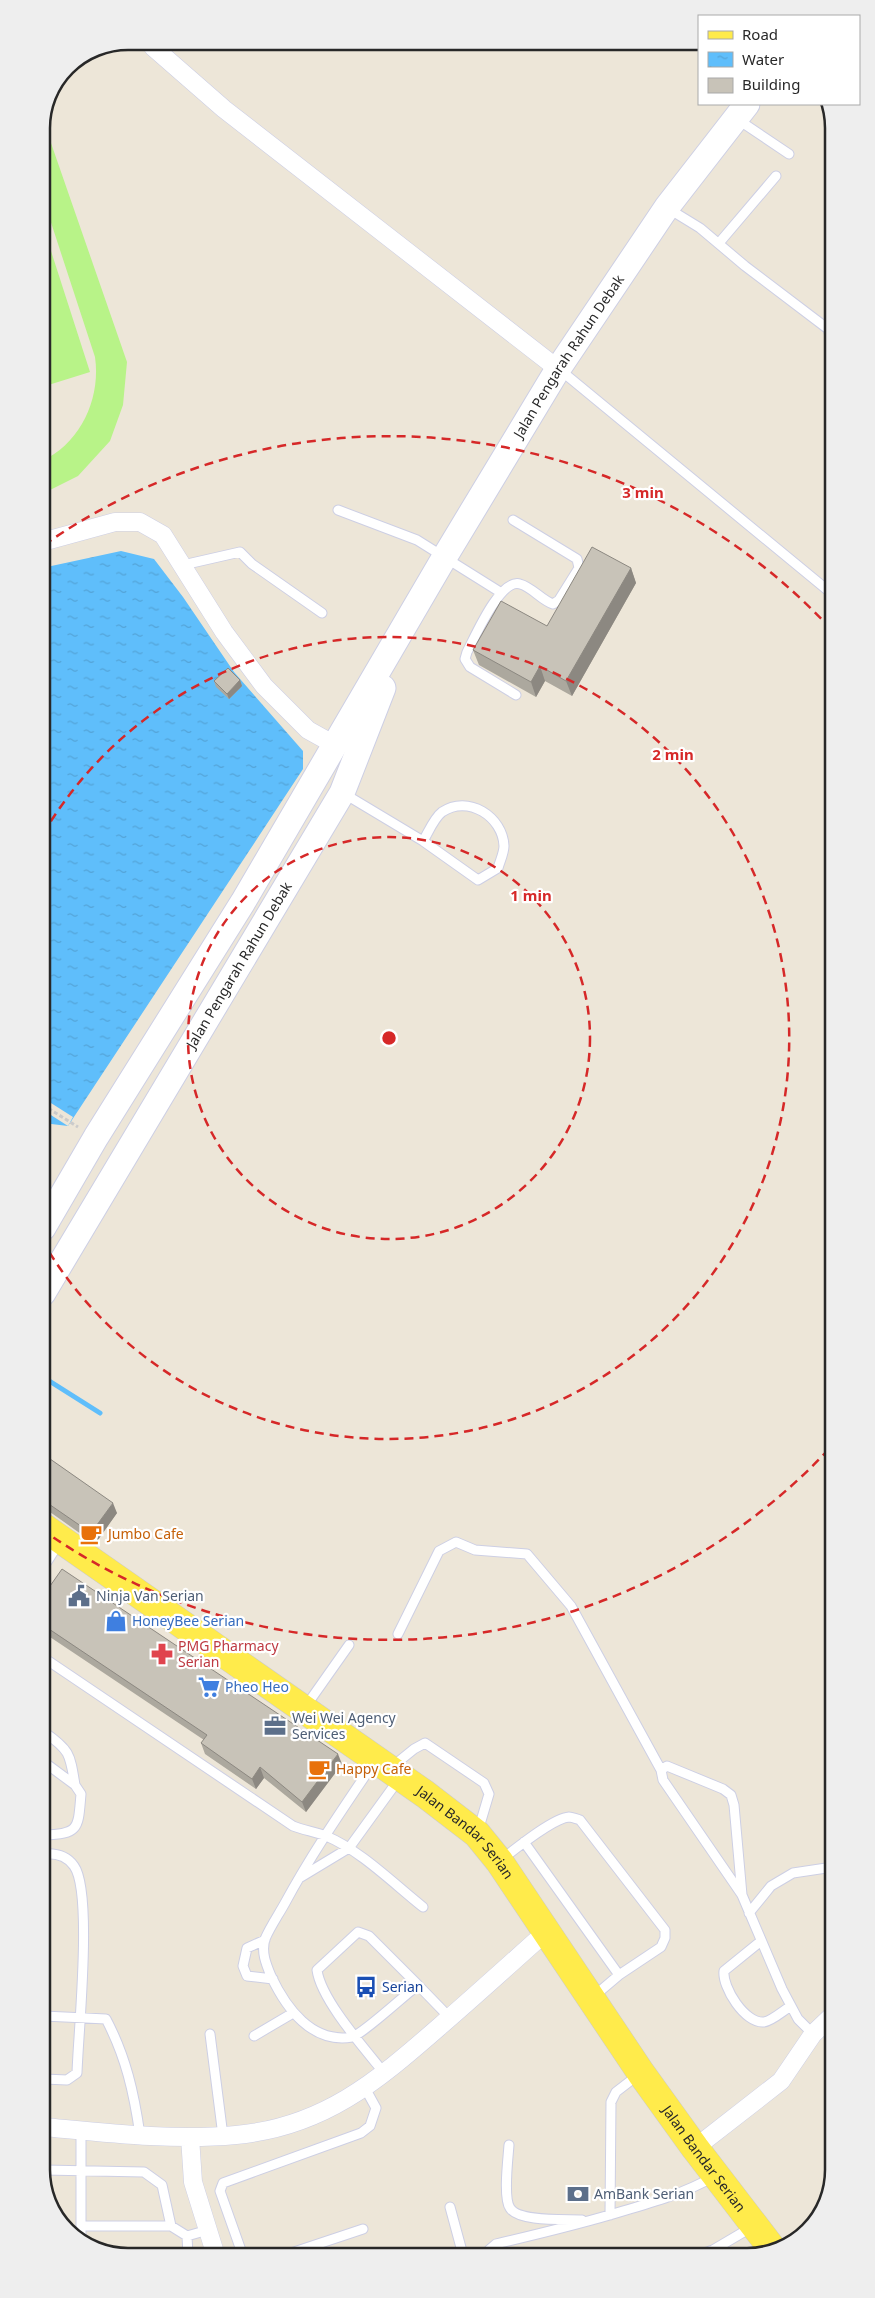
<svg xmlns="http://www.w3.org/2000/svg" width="875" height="2298" viewBox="0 0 875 2298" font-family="'Noto Sans',sans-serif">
  <defs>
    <pattern id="water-ripples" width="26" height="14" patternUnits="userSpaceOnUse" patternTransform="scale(1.25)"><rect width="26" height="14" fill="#5fbefb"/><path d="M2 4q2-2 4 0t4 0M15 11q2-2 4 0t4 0" fill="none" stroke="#53a3d7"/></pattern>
  </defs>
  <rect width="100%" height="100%" fill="#ede6d8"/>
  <!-- pitch -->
  <path fill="#b8f388" d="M43,120L127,362L123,405L110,441L78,476L42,494V461C81,443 101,398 95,357L42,195Z
    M42,223L90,372L42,387Z"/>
  <!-- water -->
  <path fill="url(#water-ripples)" d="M121,551L154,559L183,597L234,672L303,751V769L68,1126L43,1123L42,568Z"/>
  <!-- pier -->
  <path fill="#ede6d8" d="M43,1098L73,1117L68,1126L43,1110Z"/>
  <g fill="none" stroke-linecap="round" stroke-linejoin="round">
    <!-- stream -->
    <path stroke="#5fbefb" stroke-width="5" d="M43,1377L100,1413"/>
    <!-- lane casing -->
    <g stroke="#cdcfe4" stroke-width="11">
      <path id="lane" d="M737,119L789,154
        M669,209L700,228L745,266L828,329L831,339
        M719,243L776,176
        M559,369L831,593
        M338,510L417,540L500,592
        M513,520L577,559L579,568L559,600L553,604C541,600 532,587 520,584C500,578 475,637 467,652L465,659L470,667L516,695
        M183,565L240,552L252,564L322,613
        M343,793L423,841L478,880L498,868C500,861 504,853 504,846C503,817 468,794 442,812C434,818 428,833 423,841
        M43,1568L59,1543
        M398,1634L439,1551L456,1542L475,1550L527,1554L571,1606L661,1770
        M44,1658L293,1826C303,1830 316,1832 326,1836C360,1850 394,1884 423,1907
        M306,1706L349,1645
        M44,1732C70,1750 70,1754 75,1785
        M375,1761C344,1807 312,1853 285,1903C279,1914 270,1927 265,1939C261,1952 266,1964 271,1976C286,2008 312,2044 352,2037C363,2034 406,1994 418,1985L450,2018
        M44,1762L75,1785L81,1794C78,1828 80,1834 44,1835
        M393,1766L414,1749L425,1743L484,1783L489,1794L478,1831
        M524,1842L619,1975
        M44,1854C56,1853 67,1856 74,1866C93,1892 78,2035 77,2073L67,2080L44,2079
        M501,1860C514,1850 553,1818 569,1817C572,1817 577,1819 580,1820L665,1930V1938L661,1947L619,1975L593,1997
        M301,1877L349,1848L399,1779
        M742,1895L734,1805L731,1795L723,1789L667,1766L661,1770L663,1780L742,1895L782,1989L798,2019L813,2034
        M749,1913L771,1886L793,1873L833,1867
        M265,1940L247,1948L243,1966L247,1976L273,1979
        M761,1941L724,1971C722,1987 745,2024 764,2022C772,2021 784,2010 791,2006
        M44,2016L106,2019C126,2057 134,2093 140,2135
        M210,2034L223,2136
        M254,2036L293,2013
        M385,2074C365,2049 321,2000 317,1970L358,1932L369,1936L418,1985
        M81,2131V2240
        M509,2145C508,2159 503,2198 510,2208C518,2222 566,2219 582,2220
        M44,2170L144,2172L162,2185L171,2226
        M450,2207L463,2255
        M610,2215L611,2102L616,2092L638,2075
        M81,2226H171L187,2236L208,2230
        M187,2236L188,2256
        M701,2254L713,2250L752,2227
        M489,2255V2250L496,2244C538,2234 581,2224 623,2211C654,2202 685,2193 713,2177
        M243,2256L220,2191L223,2183L361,2133L370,2126L376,2108L365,2088
        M282,2256L363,2229"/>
    </g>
    <!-- street casing -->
    <g stroke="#cdcfe4" stroke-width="19">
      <path id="street" d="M153,47L224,109L558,369
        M42,542L115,522H140L163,535L224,632L264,686L308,730L335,745
        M44,2127C107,2133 173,2141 236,2135C323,2127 376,2082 439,2027C475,1996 510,1964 546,1932
        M190,2137L193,2182L216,2256
        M695,2148L781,2081L813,2034L834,2014"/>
    </g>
    <!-- secondary casing -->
    <g stroke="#cdcfe4" stroke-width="27">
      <g id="secondary">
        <path id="s1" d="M43,1228L96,1137L243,902L444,558L558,369L667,207L747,104"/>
        <path id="s2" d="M43,1293L342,793L383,688"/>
      </g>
    </g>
    <!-- primary casing -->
    <g stroke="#cbcbcb" stroke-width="29">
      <g id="primary">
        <path id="s3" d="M43,1527L425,1794L477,1834L499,1861L641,2073L695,2148L774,2251"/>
      </g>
    </g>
    <!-- path -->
    <path stroke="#cbcbcb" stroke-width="3" stroke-dasharray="4 2.5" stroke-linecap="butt" d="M43,1105L78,1127"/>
    <!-- lane -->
    <use href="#lane" stroke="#fff" stroke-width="9"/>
    <!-- street -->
    <use href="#street" stroke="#fff" stroke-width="18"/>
    <!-- secondary -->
    <use href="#secondary" stroke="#fff" stroke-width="25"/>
    <!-- primary -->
    <use href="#primary" stroke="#ffeb4b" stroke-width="28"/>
  </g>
  <!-- wall -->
  <path fill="#aca89e" d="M631,568L636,583L572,696L545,681L536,697L479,665L473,650L547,626Z
    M240,680L242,686L229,699L216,687L214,681Z
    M43,1454L117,1513L95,1544L43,1507Z
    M43,1596L342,1764L306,1812L264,1778L256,1789L205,1754L201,1743L204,1740L44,1633Z"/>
  <!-- shaded-wall -->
  <path fill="#8c8881" d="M631,568L636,583L572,696L566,681Z
    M540,666L545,681L536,697L531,682Z
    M240,680L242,686L229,699L227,694Z
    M113,1503L117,1513L95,1544L91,1533Z
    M338,1754L342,1764L306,1812L302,1802Z
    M260,1767L264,1778L256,1789L252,1779Z"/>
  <!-- building -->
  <path fill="#c8c3b8" stroke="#8c8881" d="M592,547L631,568L566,681L540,666L531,682L473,650L501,601L547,626Z
    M228,668L240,680L227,694L214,681Z
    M43,1454L113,1503L91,1533L43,1500Z
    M62,1569L338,1754L302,1802L260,1767L252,1779L201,1743L207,1735L43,1625V1596Z"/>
  <!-- distance rings -->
  <g fill="none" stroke="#d62828" stroke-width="2.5" stroke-dasharray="9 6">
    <circle cx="389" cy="1038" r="201"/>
    <path d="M43 834A401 401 0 1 1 43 1242"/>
    <path d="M829 1449A602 602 0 0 1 44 1531M44 545A602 602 0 0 1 829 627"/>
  </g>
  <!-- icons -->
  <defs>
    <g id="cafe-bare" transform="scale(1.725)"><path d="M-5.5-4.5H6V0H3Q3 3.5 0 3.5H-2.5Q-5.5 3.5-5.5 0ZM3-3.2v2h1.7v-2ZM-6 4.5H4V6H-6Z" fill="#e8710a" stroke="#fff" stroke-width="2.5" paint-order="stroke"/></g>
    <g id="civic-bare" transform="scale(1.725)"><path d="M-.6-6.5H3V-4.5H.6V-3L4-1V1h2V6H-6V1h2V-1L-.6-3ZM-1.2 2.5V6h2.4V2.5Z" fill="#5c6f8a" stroke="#fff" stroke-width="2.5" paint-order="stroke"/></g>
    <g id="shop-bare" transform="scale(1.725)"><path d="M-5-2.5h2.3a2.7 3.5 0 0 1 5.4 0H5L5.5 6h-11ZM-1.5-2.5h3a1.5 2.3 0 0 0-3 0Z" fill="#3f7fe0" stroke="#fff" stroke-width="2.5" paint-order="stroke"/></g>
    <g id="pharmacy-bare" transform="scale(1.725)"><path d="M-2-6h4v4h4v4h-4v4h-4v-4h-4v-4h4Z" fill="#e0444e" stroke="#fff" stroke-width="2.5" paint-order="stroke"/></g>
    <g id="supermarket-bare" transform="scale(1.725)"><path d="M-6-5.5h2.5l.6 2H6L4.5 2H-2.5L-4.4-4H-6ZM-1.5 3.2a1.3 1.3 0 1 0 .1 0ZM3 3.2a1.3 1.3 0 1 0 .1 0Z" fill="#3f7fe0" stroke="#fff" stroke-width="2.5" paint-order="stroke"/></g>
    <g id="office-bare" transform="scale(1.725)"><path d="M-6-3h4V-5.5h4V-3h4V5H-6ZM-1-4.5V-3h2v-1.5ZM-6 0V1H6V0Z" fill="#5c6f8a" stroke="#fff" stroke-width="2.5" paint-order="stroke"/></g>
    <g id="bus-bare" transform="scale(1.725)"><path d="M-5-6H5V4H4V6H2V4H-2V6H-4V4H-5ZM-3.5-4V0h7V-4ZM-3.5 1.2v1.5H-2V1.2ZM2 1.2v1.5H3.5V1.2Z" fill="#1a4fb4" stroke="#fff" stroke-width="2.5" paint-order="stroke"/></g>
    <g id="bank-bare" transform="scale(1.725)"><path d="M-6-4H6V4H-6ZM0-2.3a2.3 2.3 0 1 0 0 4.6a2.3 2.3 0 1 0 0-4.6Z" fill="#5c6f8a" stroke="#fff" stroke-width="2.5" paint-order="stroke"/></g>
  </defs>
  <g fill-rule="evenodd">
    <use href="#cafe-bare" x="91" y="1534"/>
    <use href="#civic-bare" x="79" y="1596"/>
    <use href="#shop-bare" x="116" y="1621"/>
    <use href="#pharmacy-bare" x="162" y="1654"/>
    <use href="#supermarket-bare" x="209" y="1687"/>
    <use href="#office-bare" x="275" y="1726"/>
    <use href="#cafe-bare" x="319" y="1769"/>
    <use href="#bus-bare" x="366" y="1987"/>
    <use href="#bank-bare" x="578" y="2194"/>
  </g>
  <g text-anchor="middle" stroke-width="4.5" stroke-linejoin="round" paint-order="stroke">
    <!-- street labels -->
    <g font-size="14" fill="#282828" stroke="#fff">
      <text dy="5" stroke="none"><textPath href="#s1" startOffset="1018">Jalan Pengarah Rahun Debak</textPath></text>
      <text dy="5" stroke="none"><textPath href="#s2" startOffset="382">Jalan Pengarah Rahun Debak</textPath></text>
      <text dy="5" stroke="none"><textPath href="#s3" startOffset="522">Jalan Bandar Serian</textPath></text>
      <text dy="5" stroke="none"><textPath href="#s3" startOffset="928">Jalan Bandar Serian</textPath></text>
    </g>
    <!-- food labels -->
    <g font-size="14" fill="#c56008" stroke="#fff" text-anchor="start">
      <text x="108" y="1539">Jumbo Cafe</text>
      <text x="336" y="1774">Happy Cafe</text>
    </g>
    <!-- service labels -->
    <g font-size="14" fill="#4e5e75" stroke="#fff" text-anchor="start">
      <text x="96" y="1601">Ninja Van Serian</text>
      <text x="292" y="1723">Wei Wei Agency<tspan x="292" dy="16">Services</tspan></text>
      <text x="594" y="2199">AmBank Serian</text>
    </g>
    <!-- shop labels -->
    <g font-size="14" fill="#366cbe" stroke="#fff" text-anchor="start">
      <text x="132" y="1626">HoneyBee Serian</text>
      <text x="225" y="1692">Pheo Heo</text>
    </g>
    <!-- health labels -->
    <g font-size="14" fill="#be3a42" stroke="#fff" text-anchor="start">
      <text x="178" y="1651">PMG Pharmacy<tspan x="178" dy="16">Serian</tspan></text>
    </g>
    <!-- transit labels -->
    <g font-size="14" fill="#164399" stroke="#fff" text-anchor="start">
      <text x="382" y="1992">Serian</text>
    </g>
  </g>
  <!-- crop -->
  <path d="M0 0H875V2298H0ZM128 50H747A78 78 0 0 1 825 128V2170A78 78 0 0 1 747 2248H128A78 78 0 0 1 50 2170V128A78 78 0 0 1 128 50Z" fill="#eee" fill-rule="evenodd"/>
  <path fill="none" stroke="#282828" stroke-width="2.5" d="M128 50H747A78 78 0 0 1 825 128V2170A78 78 0 0 1 747 2248H128A78 78 0 0 1 50 2170V128A78 78 0 0 1 128 50Z"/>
  <circle cx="389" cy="1038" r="8" fill="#d62828" stroke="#fff" stroke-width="2.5"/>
  <g font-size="15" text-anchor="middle" font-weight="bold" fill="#d62828" stroke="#fff" stroke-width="4.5" stroke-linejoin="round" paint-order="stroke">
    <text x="643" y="498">3 min</text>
    <text x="673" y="760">2 min</text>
    <text x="531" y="901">1 min</text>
  </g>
  <!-- legend -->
  <rect x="698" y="15" width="162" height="90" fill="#ffffff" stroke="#a9a9a9"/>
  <rect x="708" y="31" width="25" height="8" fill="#ffeb4b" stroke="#a9a9a9"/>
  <text x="742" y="40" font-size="15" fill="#282828">Road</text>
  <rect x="708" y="52" width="25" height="15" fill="url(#water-ripples)" stroke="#a9a9a9"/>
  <text x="742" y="65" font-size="15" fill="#282828">Water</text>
  <rect x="708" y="78" width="25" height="15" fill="#c8c3b8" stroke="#a9a9a9"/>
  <text x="742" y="90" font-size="15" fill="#282828">Building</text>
</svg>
